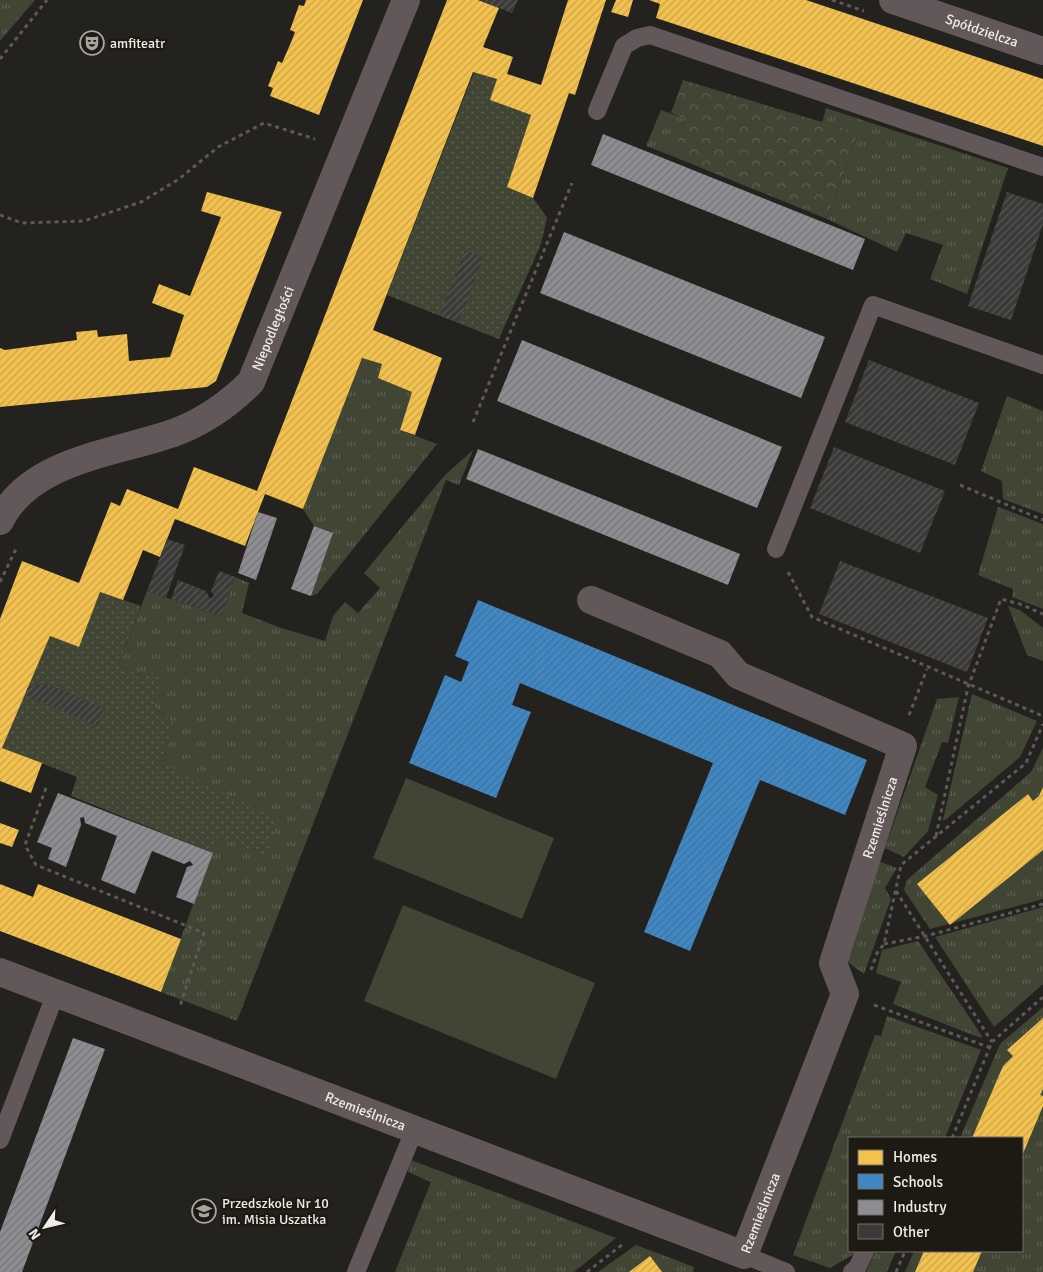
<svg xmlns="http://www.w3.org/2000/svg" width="1043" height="1272" viewBox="0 0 1043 1272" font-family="Signika,sans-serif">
  <defs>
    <pattern id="grass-tufts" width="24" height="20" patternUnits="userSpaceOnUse" patternTransform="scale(1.25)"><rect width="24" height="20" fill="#414533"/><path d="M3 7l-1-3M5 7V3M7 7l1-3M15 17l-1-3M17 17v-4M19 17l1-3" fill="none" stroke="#5d6051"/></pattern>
    <pattern id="forest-crowns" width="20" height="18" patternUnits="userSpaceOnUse" patternTransform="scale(1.25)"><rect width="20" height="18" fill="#414533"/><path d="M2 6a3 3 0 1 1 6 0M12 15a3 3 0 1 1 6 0" fill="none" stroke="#5d6051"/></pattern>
    <pattern id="garden-dots" width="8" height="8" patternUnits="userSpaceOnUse" patternTransform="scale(1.25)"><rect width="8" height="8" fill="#414533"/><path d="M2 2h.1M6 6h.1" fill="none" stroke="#5d6051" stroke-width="1.8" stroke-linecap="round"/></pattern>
    <pattern id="homes-hatch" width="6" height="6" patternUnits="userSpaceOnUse" patternTransform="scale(1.25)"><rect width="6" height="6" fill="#f2c14e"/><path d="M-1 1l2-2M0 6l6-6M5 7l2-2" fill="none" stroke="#c8a24c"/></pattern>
    <pattern id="schools-hatch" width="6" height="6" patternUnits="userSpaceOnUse" patternTransform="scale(1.25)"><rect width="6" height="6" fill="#3f88c5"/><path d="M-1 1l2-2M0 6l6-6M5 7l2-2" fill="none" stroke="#427198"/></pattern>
    <pattern id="industry-hatch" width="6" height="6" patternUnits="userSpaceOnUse" patternTransform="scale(1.25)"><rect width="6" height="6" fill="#8d8d92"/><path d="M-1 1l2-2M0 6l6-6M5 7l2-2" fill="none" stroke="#757477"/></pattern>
    <pattern id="building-hatch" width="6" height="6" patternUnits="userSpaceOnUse" patternTransform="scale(1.25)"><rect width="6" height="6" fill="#3c3a38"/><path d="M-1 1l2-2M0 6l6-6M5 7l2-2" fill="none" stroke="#585755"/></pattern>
  </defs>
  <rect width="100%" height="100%" fill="#24221f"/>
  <!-- grass -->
  <path fill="url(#grass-tufts)" d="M0,0H35L0,41Z
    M826,108L1008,168L967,294L930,279L943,245L906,233L897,252L827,219L858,133L822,123Z
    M661,110L685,119L672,156L646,146Z
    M362,358L382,364L412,392L400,430L437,444L317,594L311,596L333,533L314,526L303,509Z
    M1007,396L1043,411V514L1003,499L1002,481L981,471Z
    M473,450L459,485L446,480L237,1021L161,992L218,837L188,777L161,762L175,724L153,706L144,678L119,665L147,591L221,616L235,577L249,583L242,613L281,628L325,641L333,616L345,602L358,613L380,588L364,573L445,475Z
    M998,507L1043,524V609L1012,597L1013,589L978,575Z
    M1008,606L1020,610L1043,628V661L1027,655Z
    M972,694L1037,721L1020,757L944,821L943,820Z
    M959,697L948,743L942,742L925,787L938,795L928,831L904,857L885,848L937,699Z
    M1043,748V899L930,929L904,890L907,880L1031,772Z
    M878,861L897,868L885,888L891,899L864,974L845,960Z
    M1043,907V984L994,1027L935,937Z
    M918,941L982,1036L981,1038L893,1004L901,982L876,973L882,950Z
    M1043,1007V1272H905L914,1251H1022V1138H960L1000,1044Z
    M887,1016L981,1050L945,1138H849V1251H856L854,1254L830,1268L793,1255L875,1035L881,1036Z
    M411,1160L616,1238L574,1272H395L431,1182L408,1172Z
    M636,1245L694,1267L693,1272H598Z
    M875,1251H896L887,1272H866Z"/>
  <!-- forest -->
  <path fill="url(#forest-crowns)" d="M683,80L858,133L827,219L672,156L685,119L671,113Z"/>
  <!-- garden -->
  <path fill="url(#garden-dots)" d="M474,72L497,79L491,100L531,115L507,187L533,198L547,218L541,244L499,339L387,295Z
    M100,592L141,606L119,665L144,678L151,672L163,681L153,706L175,724L161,762C199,783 239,799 277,819L267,856L218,837L213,853L71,796L77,777L2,748L25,695L103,709L47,684L28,687L50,636L79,647Z"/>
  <!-- pitch -->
  <path fill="#414533" d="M406,778L554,838L522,919L373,858Z
    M403,905L595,983L556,1079L364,1001Z"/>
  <!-- homes -->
  <path fill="url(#homes-hatch)" d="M306,0H363L319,115L270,96L273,88L268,86L278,61L282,63L292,40L295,32L290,30L299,5L304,6Z
    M447,0H478L499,8L483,47L513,57L507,74L541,85L568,0H606L575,95L569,93L533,198L507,187L531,115L490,100L497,79L473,72L373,330L442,358L415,435L400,430L412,392L378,378L382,364L362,358L303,509L265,494L245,546L175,519L160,557L143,550L123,600L100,592L79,647L50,636L2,748L42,763L31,793L0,781V619L22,561L79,583L111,502L120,506L127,489L178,509L194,467L257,491Z
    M616,0H633L628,17L611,12Z
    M649,0H806L1043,79V146L656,18L660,4Z
    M207,192L282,212L216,381L207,387L0,407V348L5,350L77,340L76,332L97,330L98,337L127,334L129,361L170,357L184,315L152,303L159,284L190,296L221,217L201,211Z
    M1043,787V850L950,925L917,884L1028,794L1033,801L1039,796Z
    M0,823L19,830L12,847L0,843Z
    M0,884L33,897L38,884L181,939L161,992L0,931Z
    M1043,1018V1089L1040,1095L1043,1096V1106L1022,1156V1138H972L1003,1066L1013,1056L1007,1050Z
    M924,1251H982L973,1272H915Z
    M650,1256L662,1272H629Z"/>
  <!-- schools -->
  <path fill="url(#schools-hatch)" d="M478,600L867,760L845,815L760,780L690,951L644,932L713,763L520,683L512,705L531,712L496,798L409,763L445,675L461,682L469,662L455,656Z"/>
  <!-- industry -->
  <path fill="url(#industry-hatch)" d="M603,134L865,239L853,270L591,165Z
    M564,232L825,337L801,398L540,293Z
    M522,340L782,447L757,508L497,401Z
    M478,449L740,554L728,585L466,479Z
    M258,512L277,518L256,580L238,573Z
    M314,526L333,533L311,596L291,589Z
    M58,793L213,853L194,904L176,897L187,867L193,865L190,861L184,864L152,851L135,894L101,880L117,836L85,823L84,817L80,818L81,825L66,867L48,859L52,848L37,842Z
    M73,1038L105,1049L22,1272H0V1232Z"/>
  <!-- building -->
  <path fill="url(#building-hatch)" d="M479,0H518L512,13Z
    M1007,192L1043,204V224L1011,320L968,306Z
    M465,250L483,257L459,322L440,314Z
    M869,360L979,403L955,465L845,422Z
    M834,447L945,491L920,553L810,508Z
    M167,539L185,545L166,598L147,591Z
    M840,561L988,618L967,672L819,614Z
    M219,571L235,577L221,616L171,599L178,580L206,591L210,599L214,596L211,591Z
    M47,684L104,709L97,726L25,695L28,687Z"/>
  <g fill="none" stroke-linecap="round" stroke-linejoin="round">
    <!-- path -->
    <path stroke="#5f5858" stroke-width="3" stroke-dasharray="4 4" stroke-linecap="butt" d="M832,0L864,11
      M0,59L47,0
      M0,215L22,223L84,221L141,202L179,179L218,147L264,123L315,139
      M473,422L572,183
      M960,485L1043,520
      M788,572L812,617L1043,716
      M0,582L16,549
      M909,715L927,669
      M46,788L25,845L36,865L204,933L180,1006
      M936,836L968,687L1001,599L1020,604L1043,614
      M896,891L992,1042
      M884,944L926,936L1043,904
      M871,970L877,953L884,944L901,865L1026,763L1043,724
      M874,1005L991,1048
      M952,1138L992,1042L1043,997
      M587,1272L623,1244
      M896,1272L905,1251"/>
    <!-- lane -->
    <path stroke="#62585a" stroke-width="18" d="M597,111L624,46L637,38L650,35L1043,167
      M776,549L873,305L1043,365
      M0,1140L55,995
      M744,1255L786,1272
      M356,1272L414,1131
      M852,1272L857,1268L865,1251"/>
    <!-- street -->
    <g stroke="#62585a" stroke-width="28">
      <path id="s1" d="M893,0L1043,51"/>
      <path id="s2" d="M0,521C30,459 118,453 176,432C205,421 229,404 251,382L406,0"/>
      <path id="s3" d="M0,972L744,1255L845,994L833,963L903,746L738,675L720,654L591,600"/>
    </g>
  </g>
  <!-- icons -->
  <defs>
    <g id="theatre-ring" transform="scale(1.25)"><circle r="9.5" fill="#1d1a13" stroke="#a8a5a1" stroke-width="1.5"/><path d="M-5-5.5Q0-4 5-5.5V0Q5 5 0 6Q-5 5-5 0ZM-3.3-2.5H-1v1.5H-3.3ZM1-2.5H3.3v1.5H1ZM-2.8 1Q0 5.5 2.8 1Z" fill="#a8a5a1"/></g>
    <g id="school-ring" transform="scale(1.25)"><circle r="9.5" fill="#1d1a13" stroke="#a8a5a1" stroke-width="1.5"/><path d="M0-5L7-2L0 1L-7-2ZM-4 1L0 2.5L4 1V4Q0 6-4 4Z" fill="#a8a5a1"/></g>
  </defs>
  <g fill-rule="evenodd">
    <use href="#theatre-ring" x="92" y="43"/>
    <use href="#school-ring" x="204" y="1211"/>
  </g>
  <g text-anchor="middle" stroke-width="5" stroke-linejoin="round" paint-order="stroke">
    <!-- street labels -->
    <g font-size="14" fill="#efece7" stroke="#1d1a13">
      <text dy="5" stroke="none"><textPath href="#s1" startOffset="94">Spółdzielcza</textPath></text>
      <text dy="5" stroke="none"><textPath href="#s2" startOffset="352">Niepodległości</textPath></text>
      <text dy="5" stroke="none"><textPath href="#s3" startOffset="1262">Rzemieślnicza</textPath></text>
      <text dy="5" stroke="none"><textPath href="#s3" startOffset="391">Rzemieślnicza</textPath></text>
      <text dy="5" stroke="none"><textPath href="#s3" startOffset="841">Rzemieślnicza</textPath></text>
    </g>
    <!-- poi labels -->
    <g font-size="14" fill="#efece7" stroke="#1d1a13" text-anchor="start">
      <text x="110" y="48">amfiteatr</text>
      <text x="222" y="1208">Przedszkole Nr 10<tspan x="222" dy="16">im. Misia Uszatka</tspan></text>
    </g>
  </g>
  <!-- legend -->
  <rect x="848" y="1137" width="175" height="115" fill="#1d1a13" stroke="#716e68"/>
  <rect x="858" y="1150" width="25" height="15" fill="#f2c14e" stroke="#716e68"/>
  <text x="893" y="1162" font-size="15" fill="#efece7">Homes</text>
  <rect x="858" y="1174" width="25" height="15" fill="#3f88c5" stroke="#716e68"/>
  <text x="893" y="1187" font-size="15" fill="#efece7">Schools</text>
  <rect x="858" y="1200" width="25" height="15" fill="#8d8d92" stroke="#716e68"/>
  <text x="893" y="1212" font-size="15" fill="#efece7">Industry</text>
  <rect x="858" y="1224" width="25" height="15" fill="#3c3a38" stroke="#716e68"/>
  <text x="893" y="1237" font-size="15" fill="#efece7">Other</text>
  <!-- north arrow -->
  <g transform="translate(45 1227) rotate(235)" stroke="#1d1a13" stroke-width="4" paint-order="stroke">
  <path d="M0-4L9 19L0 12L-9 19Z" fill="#efece7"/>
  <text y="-8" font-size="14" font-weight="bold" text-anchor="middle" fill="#efece7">N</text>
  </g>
</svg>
